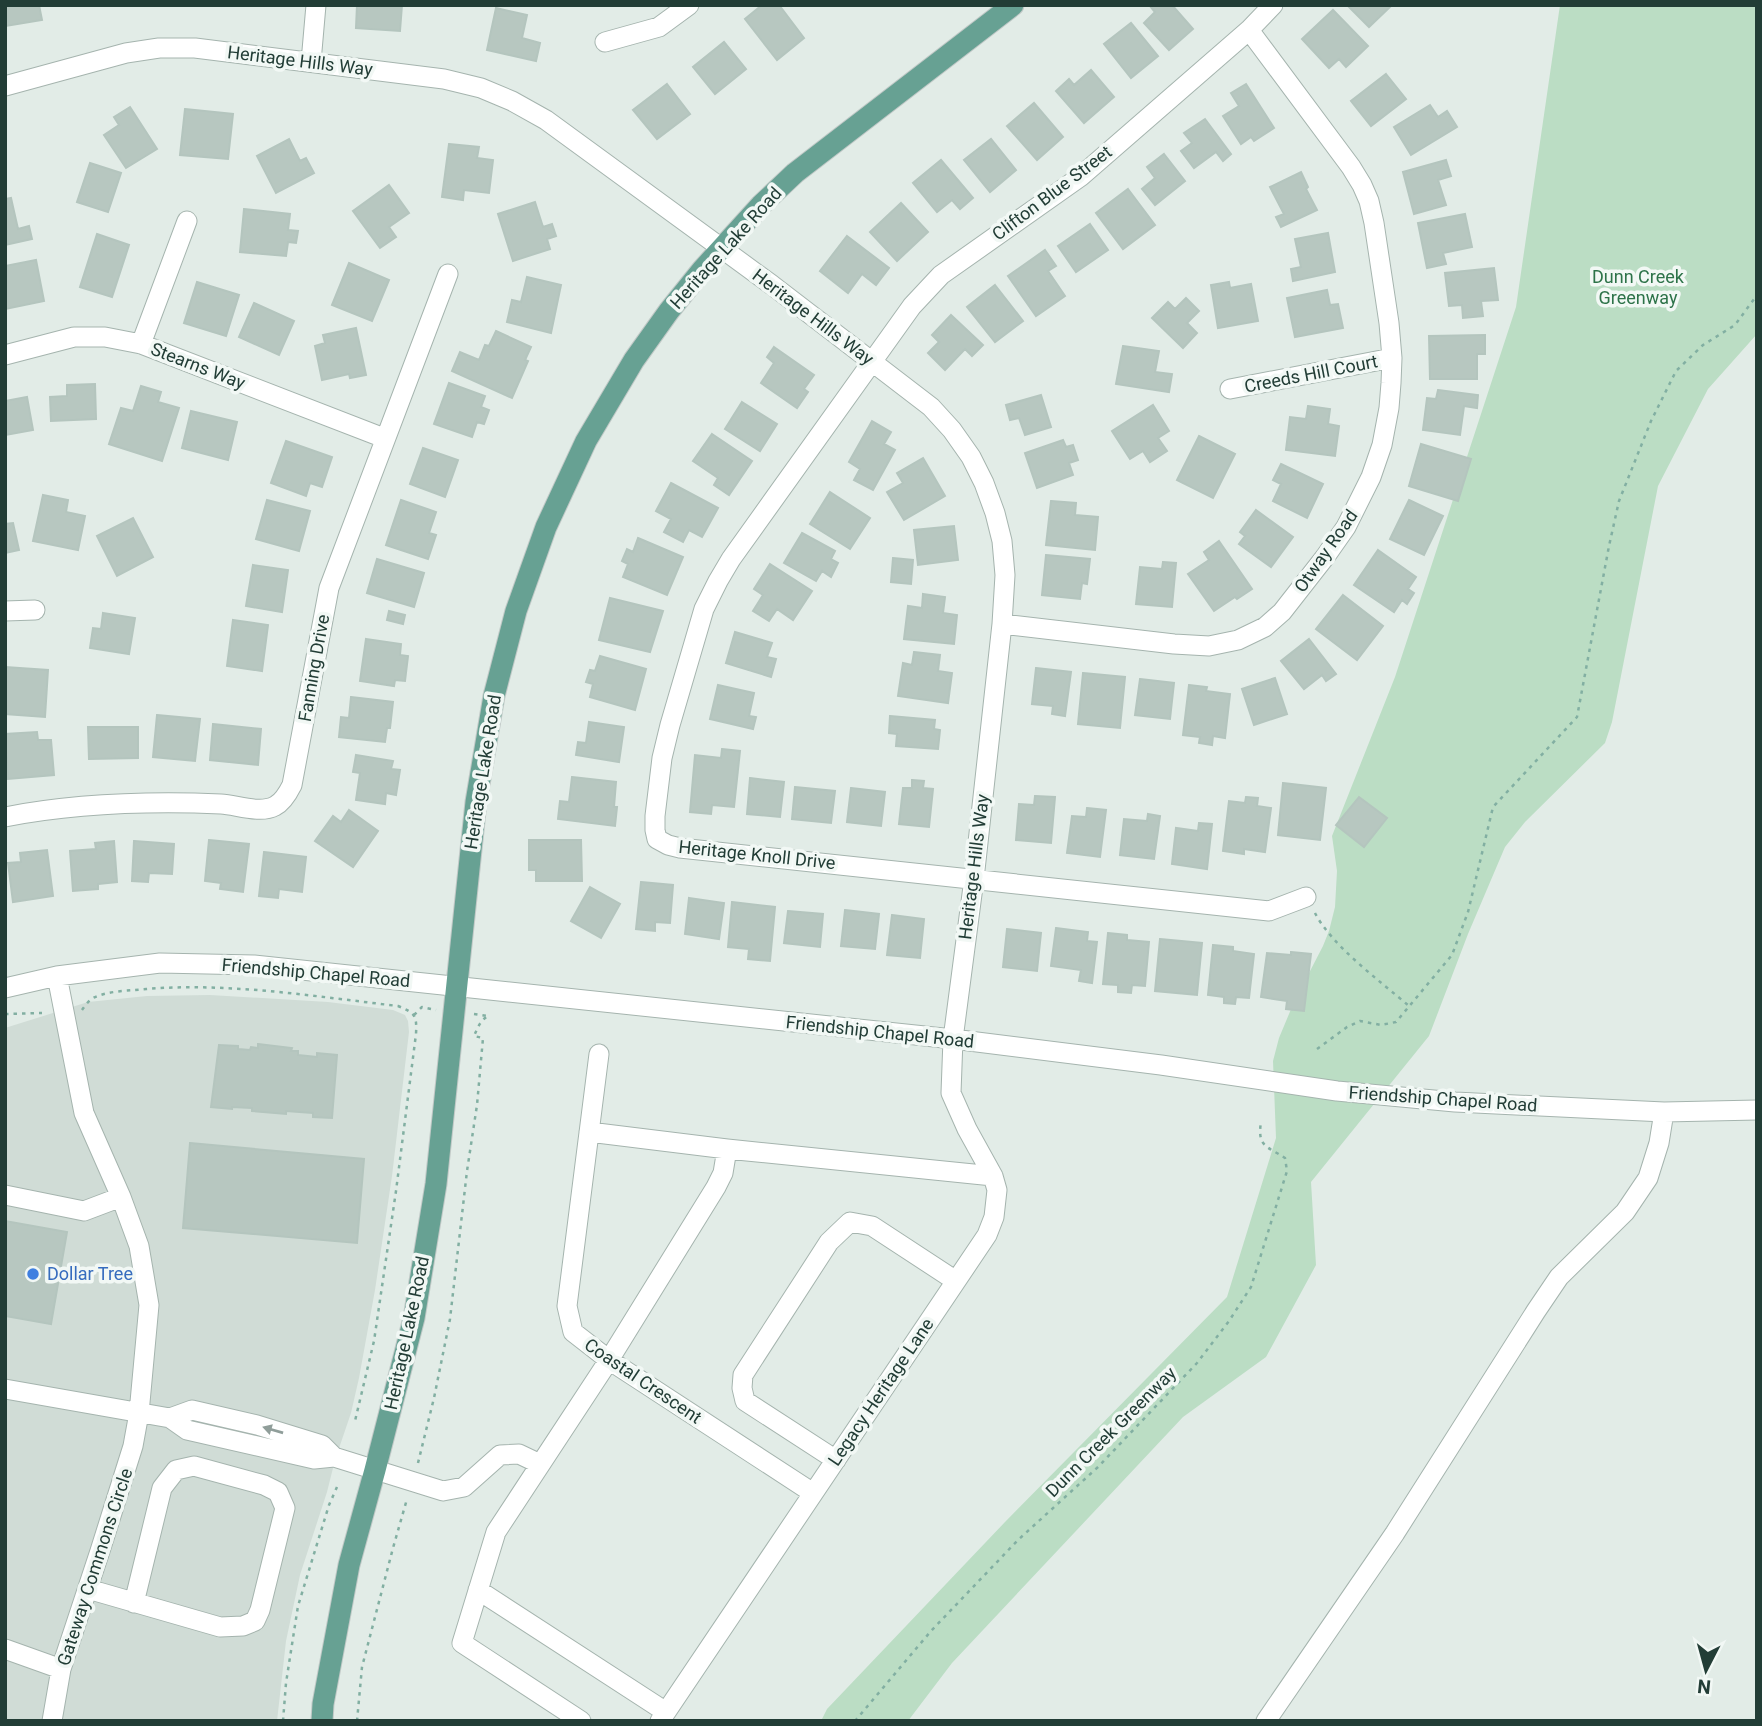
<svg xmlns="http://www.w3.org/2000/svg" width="1762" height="1726" viewBox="0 0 1762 1726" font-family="Roboto,sans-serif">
  <rect width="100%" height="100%" fill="#e2ece7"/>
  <!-- built -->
  <path fill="#d0dcd6" d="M210,995L328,1002L393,1010L405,1015L408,1021L409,1032L392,1176L375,1290L359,1378L351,1413L335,1460L327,1492L300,1575L286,1641L277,1721H5V1028L88,1002L147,996Z"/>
  <!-- green -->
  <path fill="#bbddc4" d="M1560,5H1757V334L1708,389L1658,486L1612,722L1605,743L1525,822L1505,847L1468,934L1429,1036L1311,1182L1316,1265L1266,1357L1183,1417L952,1663L908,1721H821L827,1709L1005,1522L1227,1297L1276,1138L1273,1061L1279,1038L1294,1002L1323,946L1329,931L1335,907L1337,871L1332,836L1395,677L1516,307Z"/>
  <!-- building -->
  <path fill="#b7c7c0" stroke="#b4c5be" stroke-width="2" d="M5,5H39L42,20L5,26Z
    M357,5H402L400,31L356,28Z
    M762,5H779L804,38L777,60L745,19Z
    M1152,5H1172L1193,29L1169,50L1144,23L1155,12L1150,6Z
    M1347,5H1392L1369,27Z
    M496,8L527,15L522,38L540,43L536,61L487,50Z
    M1333,10L1368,46L1346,67L1339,59L1329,68L1302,39Z
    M1131,23L1158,56L1131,78L1104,44Z
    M724,42L746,69L715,94L693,67Z
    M1091,70L1114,97L1084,123L1056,91L1069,79L1074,85Z
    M1386,74L1406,99L1371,126L1351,101Z
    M667,84L690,114L657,139L633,110Z
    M1246,84L1274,128L1254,141L1251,137L1241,144L1223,116L1239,106L1231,93Z
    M1034,103L1063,137L1037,160L1007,126Z
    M1430,105L1438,117L1447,111L1457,127L1411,155L1394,127Z
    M130,107L157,149L126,168L104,135L119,125L114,117Z
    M185,109L233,114L228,159L180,155Z
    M1205,119L1231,154L1223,161L1216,152L1194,168L1181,151L1192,143L1184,133Z
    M289,139L300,161L306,158L314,173L276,193L257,156Z
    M991,139L1016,170L990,192L964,160Z
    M449,144L479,147L477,158L493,160L489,193L464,190L463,200L442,197Z
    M1164,154L1185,181L1155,205L1142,189L1155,178L1147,167Z
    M941,160L973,198L960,209L952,200L937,212L913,183Z
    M1446,160L1451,176L1438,180L1446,205L1414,214L1403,172Z
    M90,163L121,173L108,212L77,202Z
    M1301,172L1308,187L1306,189L1317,210L1281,227L1276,217L1284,214L1270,187Z
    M389,185L409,213L389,227L396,237L380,248L353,211Z
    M1128,189L1155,225L1123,249L1096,213Z
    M11,198L18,229L29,226L32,239L5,245V199Z
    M535,202L543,227L552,224L556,236L547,239L550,249L513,261L498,214Z
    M901,203L928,232L897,261L870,232Z
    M244,209L290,214L288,230L298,231L296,243L288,242L286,256L240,252Z
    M1465,214L1472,247L1443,253L1446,264L1427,268L1418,223Z
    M1090,224L1108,250L1076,272L1058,246Z
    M1328,233L1335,272L1293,281L1291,269L1301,267L1295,239Z
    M97,234L129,245L112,297L80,287Z
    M847,236L889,268L876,285L862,274L848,293L820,271Z
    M1045,250L1056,266L1048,271L1065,296L1036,316L1008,276Z
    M36,260L44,301L5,309V266Z
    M349,263L389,280L372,321L332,305Z
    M1494,268L1498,300L1481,301L1483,316L1463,318L1462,305L1449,306L1445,273Z
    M527,277L561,285L551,333L507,322L512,300L521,302Z
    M197,282L239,295L226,336L184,323Z
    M1229,282L1230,288L1251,284L1258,321L1218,328L1211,285Z
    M995,285L1023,321L995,342L967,307Z
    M1327,290L1330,305L1338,304L1343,328L1295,337L1287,298Z
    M1186,298L1199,311L1187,323L1197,333L1183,348L1152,318L1168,302L1175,309Z
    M254,303L294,321L279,355L239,337Z
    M951,315L983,345L972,356L965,349L945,370L928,353L939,342L932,335Z
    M356,328L366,375L350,378L349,374L322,380L315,346L325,343L323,335Z
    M496,331L531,347L525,360L528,361L512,398L452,371L460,352L479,360L485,345L489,346Z
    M1485,335V354H1477V379H1430L1429,336Z
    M1123,346L1159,351L1155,372L1172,374L1169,392L1116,384Z
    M774,347L814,375L804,389L808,392L797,408L761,383L774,363L767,357Z
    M449,383L485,396L481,407L489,410L484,424L477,422L472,437L434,424Z
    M95,384L96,419L51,421L50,397L67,396V385Z
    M141,386L161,392L158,402L179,408L162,461L109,444L121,408L133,411Z
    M1438,390L1478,395L1477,408L1464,406L1460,435L1423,430L1427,398L1436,399Z
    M1041,395L1051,427L1025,435L1019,418L1010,420L1006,405Z
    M27,397L33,430L5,435V401Z
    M742,402L777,424L760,451L725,429Z
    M1153,405L1169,431L1158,438L1167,451L1150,462L1143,451L1130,459L1112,431Z
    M1308,406L1330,409L1328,424L1339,426L1335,456L1286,450L1290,417L1306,419Z
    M191,411L237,422L228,460L182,448Z
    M872,421L891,432L884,444L895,450L873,490L854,480L860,469L849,462Z
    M712,434L752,461L729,495L714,485L718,478L693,461Z
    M1199,436L1235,454L1213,498L1177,480Z
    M1063,440L1066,447L1073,445L1078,460L1069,463L1073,475L1037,488L1025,453Z
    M286,441L332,457L322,487L310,483L306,496L271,483Z
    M1421,444L1471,459L1458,501L1409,486Z
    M423,448L458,460L445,497L410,484Z
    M923,458L945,496L904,520L887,492L903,483L897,473Z
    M1281,464L1323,484L1307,518L1273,501L1281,484L1273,480Z
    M671,483L718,508L702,537L689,530L683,542L664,532L671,519L656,511Z
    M830,492L870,518L850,549L810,524Z
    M43,495L68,500L66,512L85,516L78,550L33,541Z
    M267,500L310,511L299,551L256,539Z
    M401,500L436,512L429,533L436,535L428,559L386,545Z
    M1409,500L1443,516L1424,555L1390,539Z
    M1051,501L1076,503L1075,515L1098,517L1095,550L1046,545Z
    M1256,510L1293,537L1271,567L1239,544L1245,536L1240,532Z
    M133,518L153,557L117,576L97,536Z
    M13,523L19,550L5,553V524Z
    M954,526L958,560L918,565L914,530Z
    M802,533L835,551L831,559L838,563L831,577L822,571L816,581L784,563Z
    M638,538L683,557L667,595L623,577L628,564L622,561L627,549L633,552Z
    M1219,541L1252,589L1237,599L1235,597L1214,611L1188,574L1209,560L1204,552Z
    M1378,550L1416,577L1408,589L1414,593L1407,604L1402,600L1394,612L1354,585Z
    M1046,555L1090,559L1087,584L1082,583L1080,599L1042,595Z
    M893,558L913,560L911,584L891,582Z
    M377,559L424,573L414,607L367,593Z
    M1163,562L1176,563L1172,607L1136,604L1140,567L1162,569Z
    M770,564L812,591L793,620L777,609L769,621L753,611L763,595L754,589Z
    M253,565L288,570L282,612L246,606Z
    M923,594L945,597L943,613L957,615L954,644L904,639L908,606L922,608Z
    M1343,595L1383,626L1357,660L1316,629Z
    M610,598L663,611L650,652L599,640Z
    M389,611L405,615L403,624L387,620Z
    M103,613L135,618L129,654L90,648L93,628L101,629Z
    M233,620L268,625L262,671L227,666Z
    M735,632L772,643L767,657L776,659L771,677L726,663Z
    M366,639L401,644L400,655L408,656L405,681L395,680L394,686L360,681Z
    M1309,639L1336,674L1326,681L1322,675L1304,689L1281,661Z
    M914,652L940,655L938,671L952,673L948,703L898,696L903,663L912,665Z
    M600,656L646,669L635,710L590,697L593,684L586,682L590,670L595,671Z
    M5,667L48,670L45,717L5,714Z
    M1036,668L1071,672L1065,716L1052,714L1053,706L1032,704Z
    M1083,673L1125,677L1120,728L1078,724Z
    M1275,678L1287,714L1254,725L1242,689Z
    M1140,679L1174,683L1170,719L1135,715Z
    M718,685L754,693L749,716L756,717L753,729L710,719Z
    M1189,685L1207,687L1206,691L1230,694L1225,738L1213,736L1212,745L1199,743L1200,737L1183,735Z
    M351,697L393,702L390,728H387L385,742L339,737L341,717L349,718Z
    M157,715L200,719L195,761L153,757Z
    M890,716L935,720L934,729L940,730L938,749L896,746L897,734L889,733Z
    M589,722L624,727L619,762L576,755L578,742L586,743Z
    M213,724L261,729L258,765L210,760Z
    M88,727H138V758L89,759Z
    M37,732L38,740H51L54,775L8,779L5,734Z
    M722,749L740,751L734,807L712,805L711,814L690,812L695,755L721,758Z
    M356,755L393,761L391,769L400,770L396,795L386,793L385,804L356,800L360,773L353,772Z
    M572,777L616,782L614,807H617L615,826L558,819L560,801L569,802Z
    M750,778L784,782L780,817L747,814Z
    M912,780L924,781L923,788L933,789L929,827L899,824L903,788H912Z
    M1283,783L1326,788L1320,840L1278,835Z
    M795,787L835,791L831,823L792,819Z
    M851,788L885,792L881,826L847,822Z
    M1035,796L1055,797L1051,843L1016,840L1019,804L1034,805Z
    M1246,797L1258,798L1257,806L1271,808L1265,852L1244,849V854L1223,851L1229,801L1245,803Z
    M1359,797L1387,818L1364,847L1336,825Z
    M1087,808L1106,810L1100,857L1067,853L1072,816L1086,817Z
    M349,810L378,831L353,867L315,841L333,816L341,822Z
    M1148,814L1160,816L1154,859L1120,855L1124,819L1147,821Z
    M1199,823L1212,824L1207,869L1172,864L1176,828L1198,831Z
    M209,840L249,844L243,892L220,889L221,883L205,881Z
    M529,840H581L582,881H536V870H529Z
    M114,841L117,882L98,884V889L73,891L70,851L96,849L95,843Z
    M134,841L174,844L172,874L149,873L148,882L132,881Z
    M47,850L53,896L13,902L8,863L21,862L20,853Z
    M264,852L306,857L302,892L279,889L278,898L259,896Z
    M641,882L673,885L670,923L655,922V931L636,929Z
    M590,887L620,904L601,938L571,921Z
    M689,898L724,903L719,939L685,934Z
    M732,902L775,907L770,961L748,959L749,949L728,947Z
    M845,910L879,914L875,949L841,946Z
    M788,911L823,914L820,947L784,943Z
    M892,915L924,919L920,958L887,955Z
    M1056,928L1088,932L1087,941L1097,942L1092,983L1079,981L1081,970L1051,966Z
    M1007,929L1041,933L1037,971L1003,967Z
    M1108,933L1127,935V940L1149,942L1145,986L1132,985L1131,993L1118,992V985L1103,984Z
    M1160,939L1202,943L1197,995L1155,991Z
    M1213,945L1233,947V951L1254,954L1249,998L1236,997L1235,1004L1224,1003V997L1208,995Z
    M1291,952L1311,954L1304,1011L1286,1009L1287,1001L1261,997L1267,953L1291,955Z
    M258,1044L292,1048L291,1051H298V1055L317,1057V1053L337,1055L332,1118L313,1117V1113L286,1111V1114L252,1111V1108L232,1107V1109L211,1107L219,1045L238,1046V1049L250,1050L251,1047L258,1048Z
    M190,1143L364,1159L357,1243L183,1228Z
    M5,1221L67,1232L51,1324L5,1316Z"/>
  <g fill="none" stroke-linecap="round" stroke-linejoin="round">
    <!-- minor casing -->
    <g stroke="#a5b4ae" stroke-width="21">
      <path id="minor" d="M1273,5L1249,30L1080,177L941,275L912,306L731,559L718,581L704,609L670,725L662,758L655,816V830L657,839L668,845L680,848L1269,911L1306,897
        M605,42L659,27L689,5
        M311,62L316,5
        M5,86L126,53L159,48H195L444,79L481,88L512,101L546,120L772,285L931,407L952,430L971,457L984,483L995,513L1002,541L1005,575L1002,624L974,879L953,1039L951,1093L967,1129L993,1176L997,1190L994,1217L987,1235L660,1721
        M141,344L187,221
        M5,355L74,337H105L141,344L384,438
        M1230,389L1392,358
        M5,611L35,610
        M1002,624L1174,644L1209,646L1238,640L1265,627L1282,612L1325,557L1346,527L1371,477L1382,445L1389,408L1391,383L1392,358L1389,323L1374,223L1369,201L1362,185L1351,167L1249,30
        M5,817C77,803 149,801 221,804C237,805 260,814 275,806C283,802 288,793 292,785L329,588L448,274
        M5,988L57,976L160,963L254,965L953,1039L1161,1065L1337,1091L1455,1102L1664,1112L1757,1110
        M599,1054L567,1306L573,1332L609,1360L813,1493
        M589,1132L727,1149L993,1176
        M5,1195L84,1211L121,1197
        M5,1389L170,1418L187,1430L314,1459L334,1457L443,1491L464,1487L500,1455L519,1454L540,1464
        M170,1418L192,1410L257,1425L322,1445L334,1457
        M836,1460L745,1401L742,1388L743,1375L829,1242L850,1222L872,1226L956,1281
        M88,1589L220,1627L243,1626L255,1621L260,1610L285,1508L278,1492L264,1485L194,1466L176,1470L162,1488L134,1603
        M478,1590L666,1712
        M5,1649L61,1669
        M52,1721L61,1669L100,1551L133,1446L139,1413L149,1305L139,1246L121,1197L84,1113L57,976
        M581,1721L462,1643L496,1532L609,1360L716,1187L723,1173L727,1149
        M1266,1721L1395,1533L1536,1311L1559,1277L1625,1212L1648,1178L1659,1143L1664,1112"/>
    </g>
    <!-- major casing -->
    <g stroke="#c1c9c7" stroke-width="23">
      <path id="major" d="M322,1721L323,1704L349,1565L375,1470L414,1318L436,1184L476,802L494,696L516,611L546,527L586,441L634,360L669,311L702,270L761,205L795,173L1013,5"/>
    </g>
    <!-- path -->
    <path stroke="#82afa2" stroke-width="2.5" stroke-dasharray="3.5 5" stroke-linecap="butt" d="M1315,913C1332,946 1380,981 1409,1006
      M82,1010C85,1006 88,1001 93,998C105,992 121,991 135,990C222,981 311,996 398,1006C415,1013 417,1015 416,1034L396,1191L374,1341L355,1421
      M5,1014L42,1013
      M474,1014L488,1016
      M414,1015L422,1007L436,1010
      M1317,1049L1347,1027L1360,1021L1381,1025L1396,1022L1452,955L1468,912L1493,807L1577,717L1609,546L1619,501L1651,421L1676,371L1703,345L1735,325L1757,295
      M418,1463L434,1398L450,1319L467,1171L477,1105L483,1038L474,1036C478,1027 480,1021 488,1016
      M283,1721L286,1683L298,1606L329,1505L337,1487
      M357,1721L362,1667L393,1548L407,1499
      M855,1721L931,1631L1018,1540L1098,1467L1197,1363L1229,1321L1251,1287L1287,1171L1285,1158C1267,1146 1257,1147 1261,1122"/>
    <!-- minor -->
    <use href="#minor" stroke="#fff" stroke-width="19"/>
    <!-- major -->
    <use href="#major" stroke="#67a193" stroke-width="21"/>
  </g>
  <!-- one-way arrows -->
  <defs><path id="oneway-solid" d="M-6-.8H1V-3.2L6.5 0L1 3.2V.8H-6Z" transform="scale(1.75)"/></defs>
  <use fill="#909e9a" href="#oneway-solid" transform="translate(273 1430) rotate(-164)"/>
  <!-- markers -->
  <circle fill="#3f7fe0" stroke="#f2f8f5" stroke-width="2.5" cx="33" cy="1274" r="7"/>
  <g text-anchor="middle" stroke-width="7" stroke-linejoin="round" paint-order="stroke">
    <!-- street labels -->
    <g font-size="18" fill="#223d36" stroke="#f2f8f5">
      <text transform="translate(300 61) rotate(7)" y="6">Heritage Hills Way</text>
      <text transform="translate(1052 193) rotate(-37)" y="6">Clifton Blue Street</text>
      <text transform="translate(726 248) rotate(-48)" y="6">Heritage Lake Road</text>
      <text transform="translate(813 317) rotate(37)" y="6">Heritage Hills Way</text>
      <text transform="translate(198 366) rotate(21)" y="6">Stearns Way</text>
      <text transform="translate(1311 374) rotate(-11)" y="6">Creeds Hill Court</text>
      <text transform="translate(1326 551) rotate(-55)" y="6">Otway Road</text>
      <text transform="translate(314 668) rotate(-80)" y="6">Fanning Drive</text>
      <text transform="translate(483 772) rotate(-81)" y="6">Heritage Lake Road</text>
      <text transform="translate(757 855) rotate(6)" y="6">Heritage Knoll Drive</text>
      <text transform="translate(974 867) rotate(-83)" y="6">Heritage Hills Way</text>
      <text transform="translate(316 973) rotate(5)" y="6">Friendship Chapel Road</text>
      <text transform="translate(880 1032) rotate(6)" y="6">Friendship Chapel Road</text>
      <text transform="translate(1443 1099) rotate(4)" y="6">Friendship Chapel Road</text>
      <text transform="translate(407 1333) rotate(-78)" y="6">Heritage Lake Road</text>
      <text transform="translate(643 1381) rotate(34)" y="6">Coastal Crescent</text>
      <text transform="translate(881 1392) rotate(-56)" y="6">Legacy Heritage Lane</text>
      <text transform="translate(1111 1432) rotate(-45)" y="6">Dunn Creek Greenway</text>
      <text transform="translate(95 1567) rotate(-72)" y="6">Gateway Commons Circle</text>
    </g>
    <!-- park labels -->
    <g font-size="18" fill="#2d7349" stroke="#f2f8f5">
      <text x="1638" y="283">Dunn Creek<tspan x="1638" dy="21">Greenway</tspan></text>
    </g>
    <!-- shop labels -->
    <g font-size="18" fill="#366cbe" stroke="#f2f8f5" text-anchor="start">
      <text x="47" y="1280">Dollar Tree</text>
    </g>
  </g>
  <!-- border -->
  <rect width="1762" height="1726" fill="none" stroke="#223d36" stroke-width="14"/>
  <!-- north arrow -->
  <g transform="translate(1706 1670) rotate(186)" stroke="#f2f8f5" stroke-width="5" paint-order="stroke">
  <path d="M0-5L12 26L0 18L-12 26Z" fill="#223d36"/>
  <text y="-10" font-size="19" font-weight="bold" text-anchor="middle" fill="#223d36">N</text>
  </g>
</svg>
